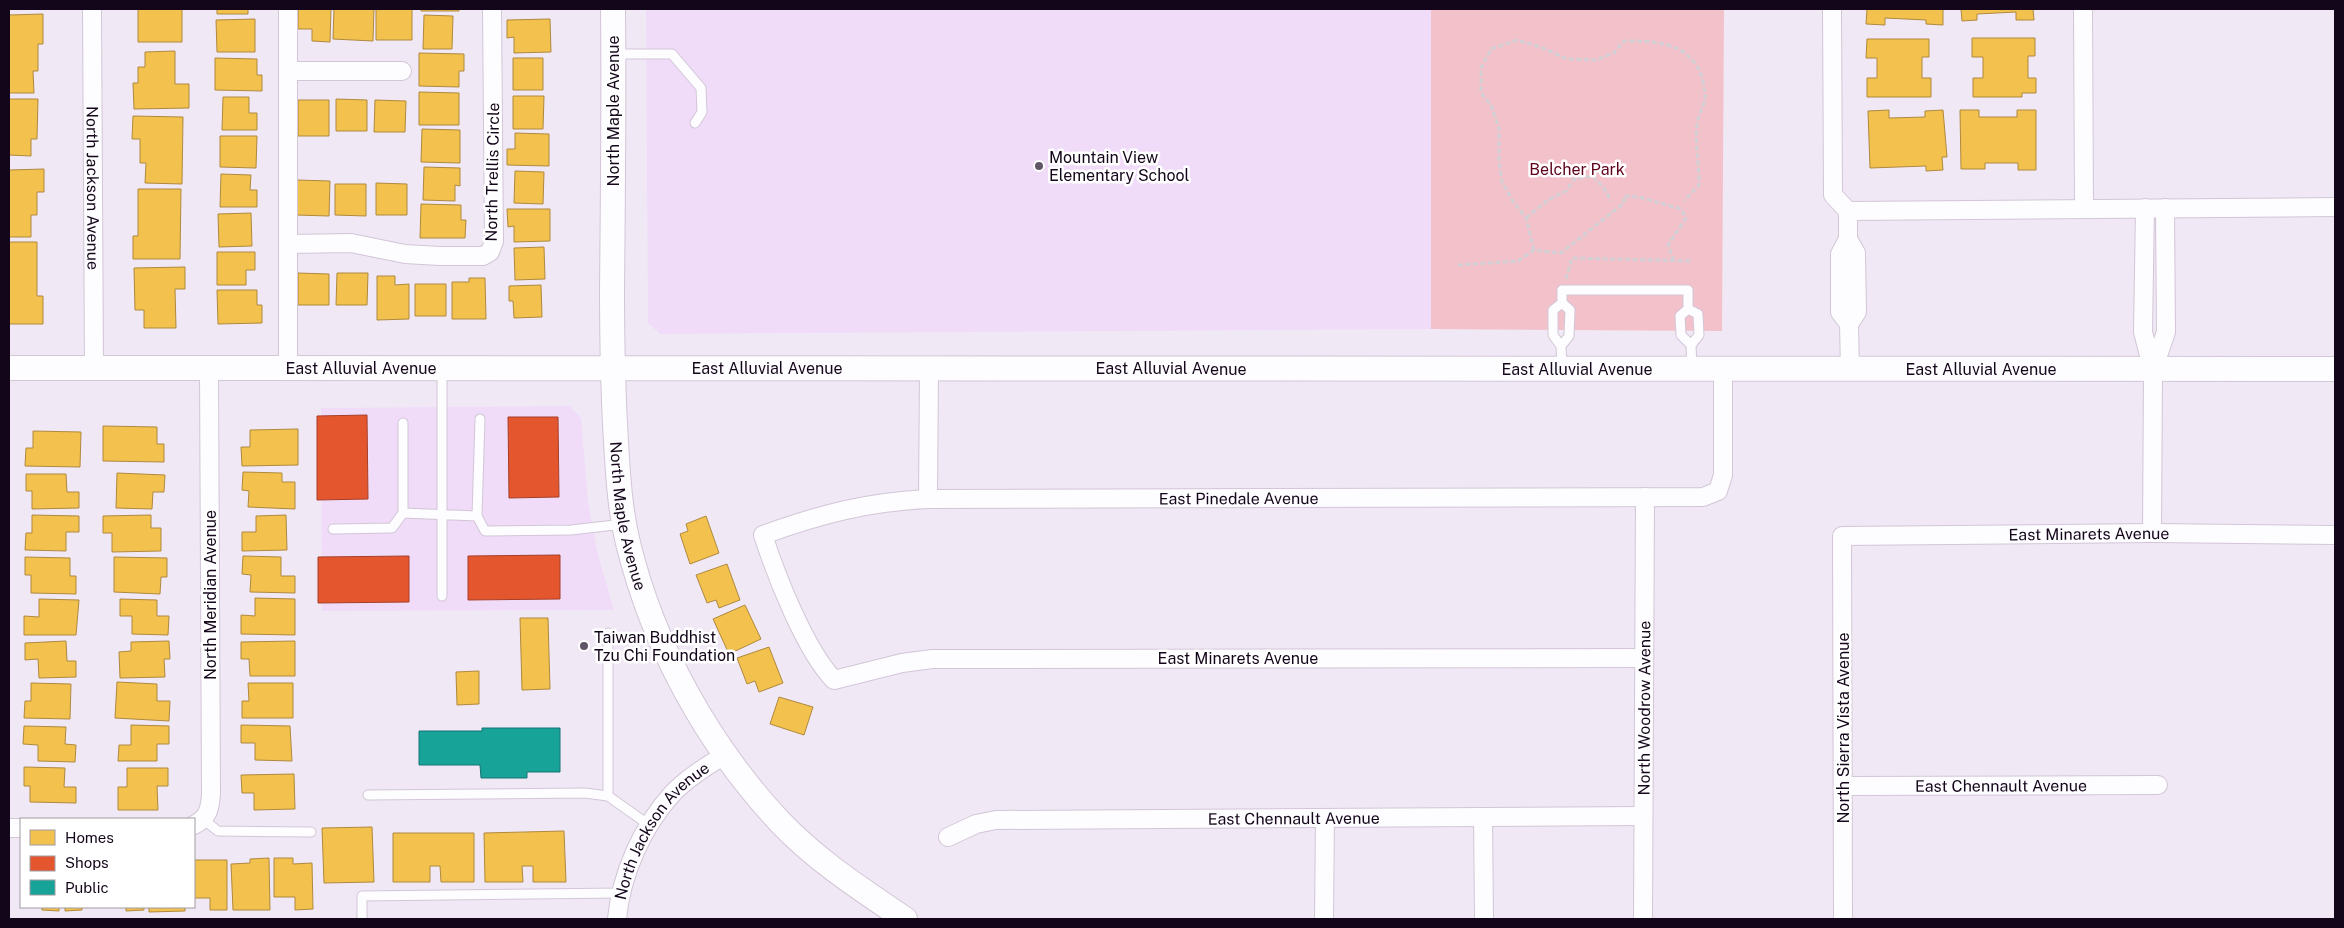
<svg xmlns="http://www.w3.org/2000/svg" width="2344" height="928" viewBox="0 0 2344 928" font-family="'Public Sans',sans-serif">
  <rect width="100%" height="100%" fill="#f1e8f5"/>
  <!-- built -->
  <path fill="#f0dcf9" d="M646,9H1431V329L660,334L648,323Z
    M570,406L581,418L588,502L598,555L614,610L322,611L321,408Z"/>
  <!-- green -->
  <path fill="#f2c1ca" d="M1431,9H1724L1722,331L1431,329Z"/>
  <!-- homes -->
  <path fill="#f2c14e" stroke="#af893e" d="M138,9H182V42H138Z
    M217,9H248V14H217Z
    M298,9H331L330,42L312,41V29H298Z
    M334,9H374L373,41L333,39Z
    M376,9H412V40H376Z
    M421,9H459V11H421Z
    M1867,9H1943V25L1926,24V20L1885,18V25L1866,24Z
    M1961,9H2033L2034,20H2016V12L1977,14V20L1962,21Z
    M43,14V44H38V71H33L34,93H9V15Z
    M424,15L453,16L452,49H423Z
    M255,19V52H217L216,20Z
    M550,19L551,52L514,53V37L507,38V20Z
    M1972,38H2035V56H2028V78H2036V93H2022V97H1973V78H1983V57H1972Z
    M1867,39H1929V57H1922V78H1931V97H1867V78H1877V58H1866Z
    M175,51V84H189V108L134,109L133,83H138V67H145V52Z
    M419,53L464,54V71H459V87L419,86Z
    M215,58L257,59V75H262V91L215,90Z
    M513,58H543V90H513Z
    M419,92L459,93V125H419Z
    M513,96H544L543,129H513Z
    M223,97H249V113H257V130H222Z
    M9,99H38L37,139H31V156L9,155Z
    M336,99L367,100V131H336Z
    M298,100H329V136H298Z
    M375,100L406,101L405,132H374Z
    M1889,110V118L1925,117V111L1943,110L1947,157H1942L1943,170L1926,171V166L1870,168L1868,111Z
    M1960,110H1979V117H2017V110H2036V170H2018V163H1985V169H1961Z
    M133,116L183,117L182,184L145,183L146,163H140V139H132Z
    M422,129L460,130V163L421,162Z
    M515,133L549,134V166L507,165V149H515Z
    M220,136H257L256,168L220,167Z
    M424,167L460,168V186L455,185V201L423,200Z
    M44,169V192H37V215H31V237H9V170Z
    M515,171L544,172L543,204L514,203Z
    M221,174L251,175L250,190H257V207H220Z
    M297,180L330,181L329,216L296,215Z
    M376,183L407,184V215H376Z
    M335,184H366V216L335,215Z
    M138,189H181L180,259H133V236H138Z
    M421,204L461,205V220H466L465,238H420Z
    M507,209H550V241L514,242V226L508,227Z
    M251,213L252,246L219,247L218,214Z
    M9,242H37V296H43V324H9Z
    M544,247L545,279L515,280L514,248Z
    M217,252H255V270H246V285H217Z
    M185,267V289H175L176,328H144V310H135L134,268Z
    M298,273L329,274V305H298Z
    M337,273H368L367,305H336Z
    M377,276H395V285L409,284V319L377,320Z
    M469,278H485L486,319H452V282H469Z
    M415,284H446V316H415Z
    M541,285L542,317L514,318L513,301H509V286Z
    M217,290H257V305H262V323L218,324Z
    M103,426L157,427V444H164V462L103,461Z
    M298,429V465L242,466L241,447H250V430Z
    M33,431L81,432L80,467L25,466L26,448H33Z
    M243,472L282,473V482H295V509L248,507L249,491L242,490Z
    M117,473L165,475L164,492H153L152,509L116,508Z
    M26,474H66L67,492H79V508L32,509V491H26Z
    M32,515L79,516V532H66V551L25,550L26,533H32Z
    M151,515V528H161V551L112,552V533H103V516Z
    M286,515L287,550L242,551V532H256V516Z
    M706,516L719,553L690,564L680,534L688,531L686,524Z
    M243,556L281,557V576H295V593L250,592L251,575L242,574Z
    M25,557L70,558V576H76V594L31,593V575H25Z
    M114,557L167,558V577H161L160,594L114,592Z
    M727,564L740,600L719,608L716,600L707,603L696,575Z
    M255,598L295,599V635L241,634V615L255,616Z
    M39,599L79,600L76,635H24V616L39,617Z
    M120,599L157,600V616H169L168,635L132,634V616H120Z
    M745,605L761,639L729,654L713,619Z
    M520,618H548L550,689L522,690Z
    M66,641L67,661H76V677L39,678L38,659L25,660V643Z
    M169,641L170,659H164L165,677L120,678L119,652L131,651V642Z
    M295,641V676H250L249,659H241V642Z
    M769,647L783,683L759,692L755,681L747,684L737,658Z
    M479,671V704L457,705L456,672Z
    M117,682L157,684V701H170L169,721L115,718Z
    M31,683L71,684L70,719L24,718L25,701H31Z
    M248,683H293V718H242V701H249Z
    M779,697L813,707L804,735L770,724Z
    M131,725L169,726V744H157V761H118L119,745H131Z
    M241,725L290,726L292,761L255,760V743H241Z
    M24,726L66,727L65,744L76,745L75,762L38,761V745L23,744Z
    M24,767L65,768L64,787H76V803L30,802V786H24Z
    M127,768H168V786H157L158,810H118V787H127Z
    M294,774L295,809L254,810V793H242L241,775Z
    M372,827L374,882L324,883L322,828Z
    M564,831L566,882H533V866H522L523,882H485L484,833Z
    M393,833H474V882H441L440,866H430V882H393Z
    M269,858L270,910H233L231,864L250,863V859Z
    M274,858H293V864L312,863L313,909L295,910V897H274Z
    M194,860H227V910H210V898H194Z
    M42,907H59V911L42,910Z
    M65,907H82V910L65,911Z
    M126,907H144V910L126,911Z
    M149,907H185V911L149,912Z"/>
  <!-- shops -->
  <path fill="#e4572e" stroke="#a63f28" d="M367,415L368,499L317,500V416Z
    M508,417H558L559,497L509,498Z
    M560,555V599L468,600V556Z
    M409,556V602L318,603V557Z"/>
  <!-- public -->
  <path fill="#17a398" stroke="#167472" d="M482,728H560V772H527V778H481L480,765H419V731H482Z"/>
  <g fill="none" stroke-linecap="round" stroke-linejoin="round">
    <!-- lane casing -->
    <g stroke="#d2c6d7" stroke-width="11">
      <path id="lane" d="M614,54H672L701,88L702,112L695,123
        M1562,303V290H1688V309
        M1691,345L1681,335L1680,316L1688,309L1698,314L1699,335L1691,345L1692,368
        M1561,346L1569,336L1570,310L1562,303L1553,310V335L1561,346L1562,368
        M442,368V596
        M480,419L477,516L485,531L571,530L624,524
        M403,423V513
        M333,529L392,528L403,513L477,516
        M608,633V796L649,825
        M368,795L585,793L608,796
        M204,820L218,831L311,832
        M362,919V896L622,893"/>
    </g>
    <!-- street casing -->
    <g stroke="#d2c6d7" stroke-width="20">
      <g id="street">
        <path id="s1" d="M92,9L94,368"/>
        <path d="M1832,9L1833,195L1848,211L2335,207"/>
        <path d="M2083,9L2084,209"/>
        <path d="M288,71H402"/>
        <path d="M2145,208L2143,332L2153,371L2152,533"/>
        <path d="M1848,211V239L1856,253L1857,312L1849,324"/>
        <path d="M1848,239L1840,254V312L1849,324L1850,370"/>
        <path d="M290,244L351,243L405,254L440,256H483L490,252L494,241L492,9"/>
        <path d="M288,367V9"/>
        <path d="M2153,370L2166,332L2165,208"/>
        <path d="M928,499L929,369"/>
        <path id="s2" d="M1644,658L932,659L902,663L834,680C805,650 776,575 763,535C821,514 867,502 928,499L1703,497L1718,491L1723,475V369"/>
        <path id="s3" d="M1843,786L2158,785"/>
        <path d="M1483,817L1484,919"/>
        <path d="M194,825C208,818 210,809 211,794L209,368"/>
        <path d="M9,828H21"/>
        <path id="s4" d="M948,837L976,824L996,820L1643,816"/>
        <path id="s5" d="M617,919C621,875 642,827 672,794C687,778 706,766 725,755"/>
        <path d="M1324,919L1325,818"/>
        <path id="s6" d="M1643,919L1645,497"/>
        <path id="s7" d="M1843,919L1842,536L2152,533L2335,535"/>
      </g>
    </g>
    <!-- secondary casing -->
    <g stroke="#d2c6d7" stroke-width="26">
      <g id="secondary">
        <path id="s8" d="M613,9C614,102 613,196 612,289C612,340 613,391 616,442C618,476 620,510 628,543C653,646 708,745 780,822C817,861 861,889 905,919"/>
        <path id="s9" d="M9,368L2335,369"/>
      </g>
    </g>
    <!-- path -->
    <path stroke="#d4d1d6" stroke-width="3" stroke-dasharray="5 2.5" stroke-linecap="butt" d="M1526,218L1548,200L1566,191L1574,179L1593,176L1604,188L1611,201
      M1534,250L1526,218L1514,203L1502,182L1499,162V128L1491,105L1481,93V68L1491,49L1517,40L1543,48L1567,59L1596,60L1614,53L1624,41C1664,40 1702,46 1705,95C1706,104 1698,114 1697,124C1695,145 1699,164 1699,185L1684,201
      M1458,265L1518,261L1534,250L1561,253L1624,203V196L1639,197L1681,209L1686,218L1668,245L1674,261
      M1566,279L1572,258L1692,261"/>
    <!-- lane -->
    <use href="#lane" stroke="#fdfcfe" stroke-width="9"/>
    <!-- street -->
    <use href="#street" stroke="#fdfcfe" stroke-width="18"/>
    <!-- secondary -->
    <use href="#secondary" stroke="#fdfcfe" stroke-width="24"/>
  </g>
  <!-- markers -->
  <g fill="#615567" stroke="#fff" stroke-width="2">
    <circle cx="1039" cy="166" r="5"/>
    <circle cx="584" cy="646" r="5"/>
  </g>
  <g text-anchor="middle" stroke-width="5" stroke-linejoin="round" paint-order="stroke">
    <!-- street labels -->
    <g font-size="16" fill="#14061a" stroke="#fff">
      <text transform="translate(613 111) rotate(-90)" y="6">North Maple Avenue</text>
      <text transform="translate(492 172) rotate(-89)" y="6">North Trellis Circle</text>
      <text dy="6" stroke="none"><textPath href="#s1" startOffset="179">North Jackson Avenue</textPath></text>
      <text dy="6" stroke="none"><textPath href="#s9" startOffset="352">East Alluvial Avenue</textPath></text>
      <text dy="6" stroke="none"><textPath href="#s9" startOffset="758">East Alluvial Avenue</textPath></text>
      <text dy="6" stroke="none"><textPath href="#s9" startOffset="1162">East Alluvial Avenue</textPath></text>
      <text dy="6" stroke="none"><textPath href="#s9" startOffset="1568">East Alluvial Avenue</textPath></text>
      <text dy="6" stroke="none"><textPath href="#s9" startOffset="1972">East Alluvial Avenue</textPath></text>
      <text dy="6" stroke="none"><textPath href="#s2" startOffset="1455">East Pinedale Avenue</textPath></text>
      <text dy="6" stroke="none"><textPath href="#s8" startOffset="508">North Maple Avenue</textPath></text>
      <text dy="6" stroke="none"><textPath href="#s7" startOffset="630">East Minarets Avenue</textPath></text>
      <text transform="translate(210 595) rotate(-90)" y="6">North Meridian Avenue</text>
      <text x="1238" y="664">East Minarets Avenue</text>
      <text dy="6" stroke="none"><textPath href="#s6" startOffset="211">North Woodrow Avenue</textPath></text>
      <text transform="translate(1843 728) rotate(-90)" y="6">North Sierra Vista Avenue</text>
      <text dy="6" stroke="none"><textPath href="#s3" startOffset="158">East Chennault Avenue</textPath></text>
      <text dy="6" stroke="none"><textPath href="#s4" startOffset="349">East Chennault Avenue</textPath></text>
      <text dy="6" stroke="none"><textPath href="#s5" startOffset="102">North Jackson Avenue</textPath></text>
    </g>
    <!-- poi labels -->
    <g font-size="16" fill="#14061a" stroke="#fff" text-anchor="start">
      <text x="1049" y="163">Mountain View<tspan x="1049" dy="18">Elementary School</tspan></text>
      <text x="594" y="643">Taiwan Buddhist<tspan x="594" dy="18">Tzu Chi Foundation</tspan></text>
    </g>
    <!-- park labels -->
    <g font-size="16" fill="#5e0019" stroke="#fff">
      <text x="1577" y="175">Belcher Park</text>
    </g>
  </g>
  <!-- border -->
  <rect width="2344" height="928" fill="none" stroke="#14061a" stroke-width="20"/>
  <!-- legend -->
  <rect x="20" y="818" width="175" height="90" fill="#ffffff" stroke="#a19ba3"/>
  <rect x="30" y="830" width="25" height="15" fill="#f2c14e" stroke="#a19ba3"/>
  <text x="65" y="843" font-size="15" fill="#14061a">Homes</text>
  <rect x="30" y="856" width="25" height="15" fill="#e4572e" stroke="#a19ba3"/>
  <text x="65" y="868" font-size="15" fill="#14061a">Shops</text>
  <rect x="30" y="880" width="25" height="15" fill="#17a398" stroke="#a19ba3"/>
  <text x="65" y="893" font-size="15" fill="#14061a">Public</text>
</svg>
